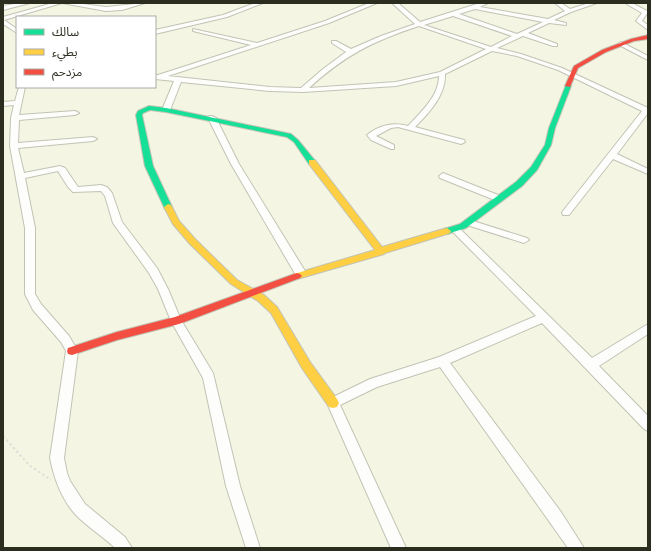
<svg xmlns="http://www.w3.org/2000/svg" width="651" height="551" viewBox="0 0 651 551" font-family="'Titillium Web','Noto Sans Arabic',sans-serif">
  <rect width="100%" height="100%" fill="#f4f6e3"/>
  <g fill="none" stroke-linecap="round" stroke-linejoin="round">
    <!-- street casing -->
    <g stroke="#c2c3b5" stroke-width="2">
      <path id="street" d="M20,3H30L3,10V6Z
        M53,3H75L106,7L145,3L122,10L106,11L62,3L4,20L17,29V33L3,24V17Z
        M255,3H263L227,17L155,34V30L223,15Z
        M369,3H377L329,23L168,76L270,87L301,88L323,69L346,52L332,43V41H336L351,49L381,36L415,24L392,3H398L420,22L480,3H488L480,7L548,19L565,11L555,3H561L570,9L589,3H597L571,12L554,20L566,23V25L549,23L528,33L557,44V46H553L523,36L497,48L521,54L562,68L648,108V113L617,154L648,169V174L613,159L569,215H563L562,213L563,211L642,111L558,70L517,56L492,51L445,74C446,95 429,113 415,127L464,140L465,142L461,144L398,127L391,128L376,136L394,145V149H391L371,140L367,135C379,125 394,122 408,126C421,112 439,96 439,76L396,86L303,92L270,91L181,82L170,110L166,112L162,110L174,81L155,79V75H158L251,45L193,31V29L257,43L325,21ZM475,9L543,22L517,34L459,14ZM453,16L512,36L491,47L424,25ZM419,26L486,49L440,72L396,82L309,88C345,55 373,41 419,26Z
        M625,3H632L647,11L648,12L642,21L648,25V30L636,21L642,13Z
        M621,42L648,56V60L619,45L618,44Z
        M19,87H25L19,115L75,111L79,113L75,115L19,120L18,143L93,137L97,139L93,141L18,148L24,173L60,166L65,168L78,187L101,185L107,187L112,193L122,222L157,268L168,289L181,320L213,373L240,486L260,548H246L226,486L203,378L171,321L158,289L149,273L113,223L105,196L101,191L73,192L68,187L58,171L25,178L35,228V294L41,304L69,336L78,351L64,458L67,473L70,481L85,504L125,537L132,548H115C103,536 87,527 75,514C61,498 54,478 50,458L66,351L61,342L33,310L25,294V228L10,146L11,118L14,105L3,106V102L15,101Z
        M209,116H212L216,118L239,164L305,271L306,274L305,277H297L231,164L208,118Z
        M443,173L503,197L504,199L500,202L497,201L440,178L439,176Z
        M470,220L527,238L529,240L524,243L467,225L465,223L467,221Z
        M456,227L459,228L592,358L648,324V334L599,366L648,416V431L644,429L542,323L450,363L561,512L584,548H568L440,367L377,387L340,405L406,548H391L327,403L329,399L370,379L439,357L536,316L453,232L451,230L453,228Z"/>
    </g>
    <!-- fast casing -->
    <g stroke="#c2c3b5" stroke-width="2">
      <path id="fast" d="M566,85L571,86L555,128L551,145L537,170L522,186L466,228L447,234L444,233L443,231L444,229L460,224L516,182L531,167L545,145L549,128Z
        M149,106L166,108L291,134L298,140L316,162L312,164H309L294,142L287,137L166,112L150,110L143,113L142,115L153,166L172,207L171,209H165L145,166L136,115L138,111Z"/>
    </g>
    <!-- slow casing -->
    <g stroke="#c2c3b5" stroke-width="2">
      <path id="slow" d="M309,160H315L382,247L447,228L451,231L450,233L385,253L384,254L297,279L294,278L292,276L294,274L375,250L309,164Z
        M168,204L171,205L179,221L196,240L237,280L264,295L277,307L310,362L337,399L339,403L337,407L333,408L329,407L302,368L271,313L258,301L231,284L190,244L173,224L164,207Z"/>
    </g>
    <!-- jam casing -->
    <g stroke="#c2c3b5" stroke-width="2">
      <path id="jam" d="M648,35V39L634,41L606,52L578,68L570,87L565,86L574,66L602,50L631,39Z
        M297,273L300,274L302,276L300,278L179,324L117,340L72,355L68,354L67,351L68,348L117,332L175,317Z"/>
    </g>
    <!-- path -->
    <path stroke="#dfdfda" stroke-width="2" stroke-dasharray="2.5 2.5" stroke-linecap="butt" d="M3,436L29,465L51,480"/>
    <!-- street -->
    <use href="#street" fill="#fdfefb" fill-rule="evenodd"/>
    <!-- fast -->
    <use href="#fast" fill="#16e098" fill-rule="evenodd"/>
    <!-- slow -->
    <use href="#slow" fill="#ffcf43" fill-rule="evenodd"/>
    <!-- jam -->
    <use href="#jam" fill="#f24e42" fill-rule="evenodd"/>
  </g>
  <!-- border -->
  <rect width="651" height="551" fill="none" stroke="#2b2d1f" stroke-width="8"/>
  <!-- legend -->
  <rect x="16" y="16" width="140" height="72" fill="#ffffff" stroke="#aaaba5"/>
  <rect x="24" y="29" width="20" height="6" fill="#16e098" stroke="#aaaba5"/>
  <text x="52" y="36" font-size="12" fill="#2b2d1f">سالك</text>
  <rect x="24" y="49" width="20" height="6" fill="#ffcf43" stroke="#aaaba5"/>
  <text x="52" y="56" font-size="12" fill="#2b2d1f">بطيء</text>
  <rect x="24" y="69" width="20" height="6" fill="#f24e42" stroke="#aaaba5"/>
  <text x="52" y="76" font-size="12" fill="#2b2d1f">مزدحم</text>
</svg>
